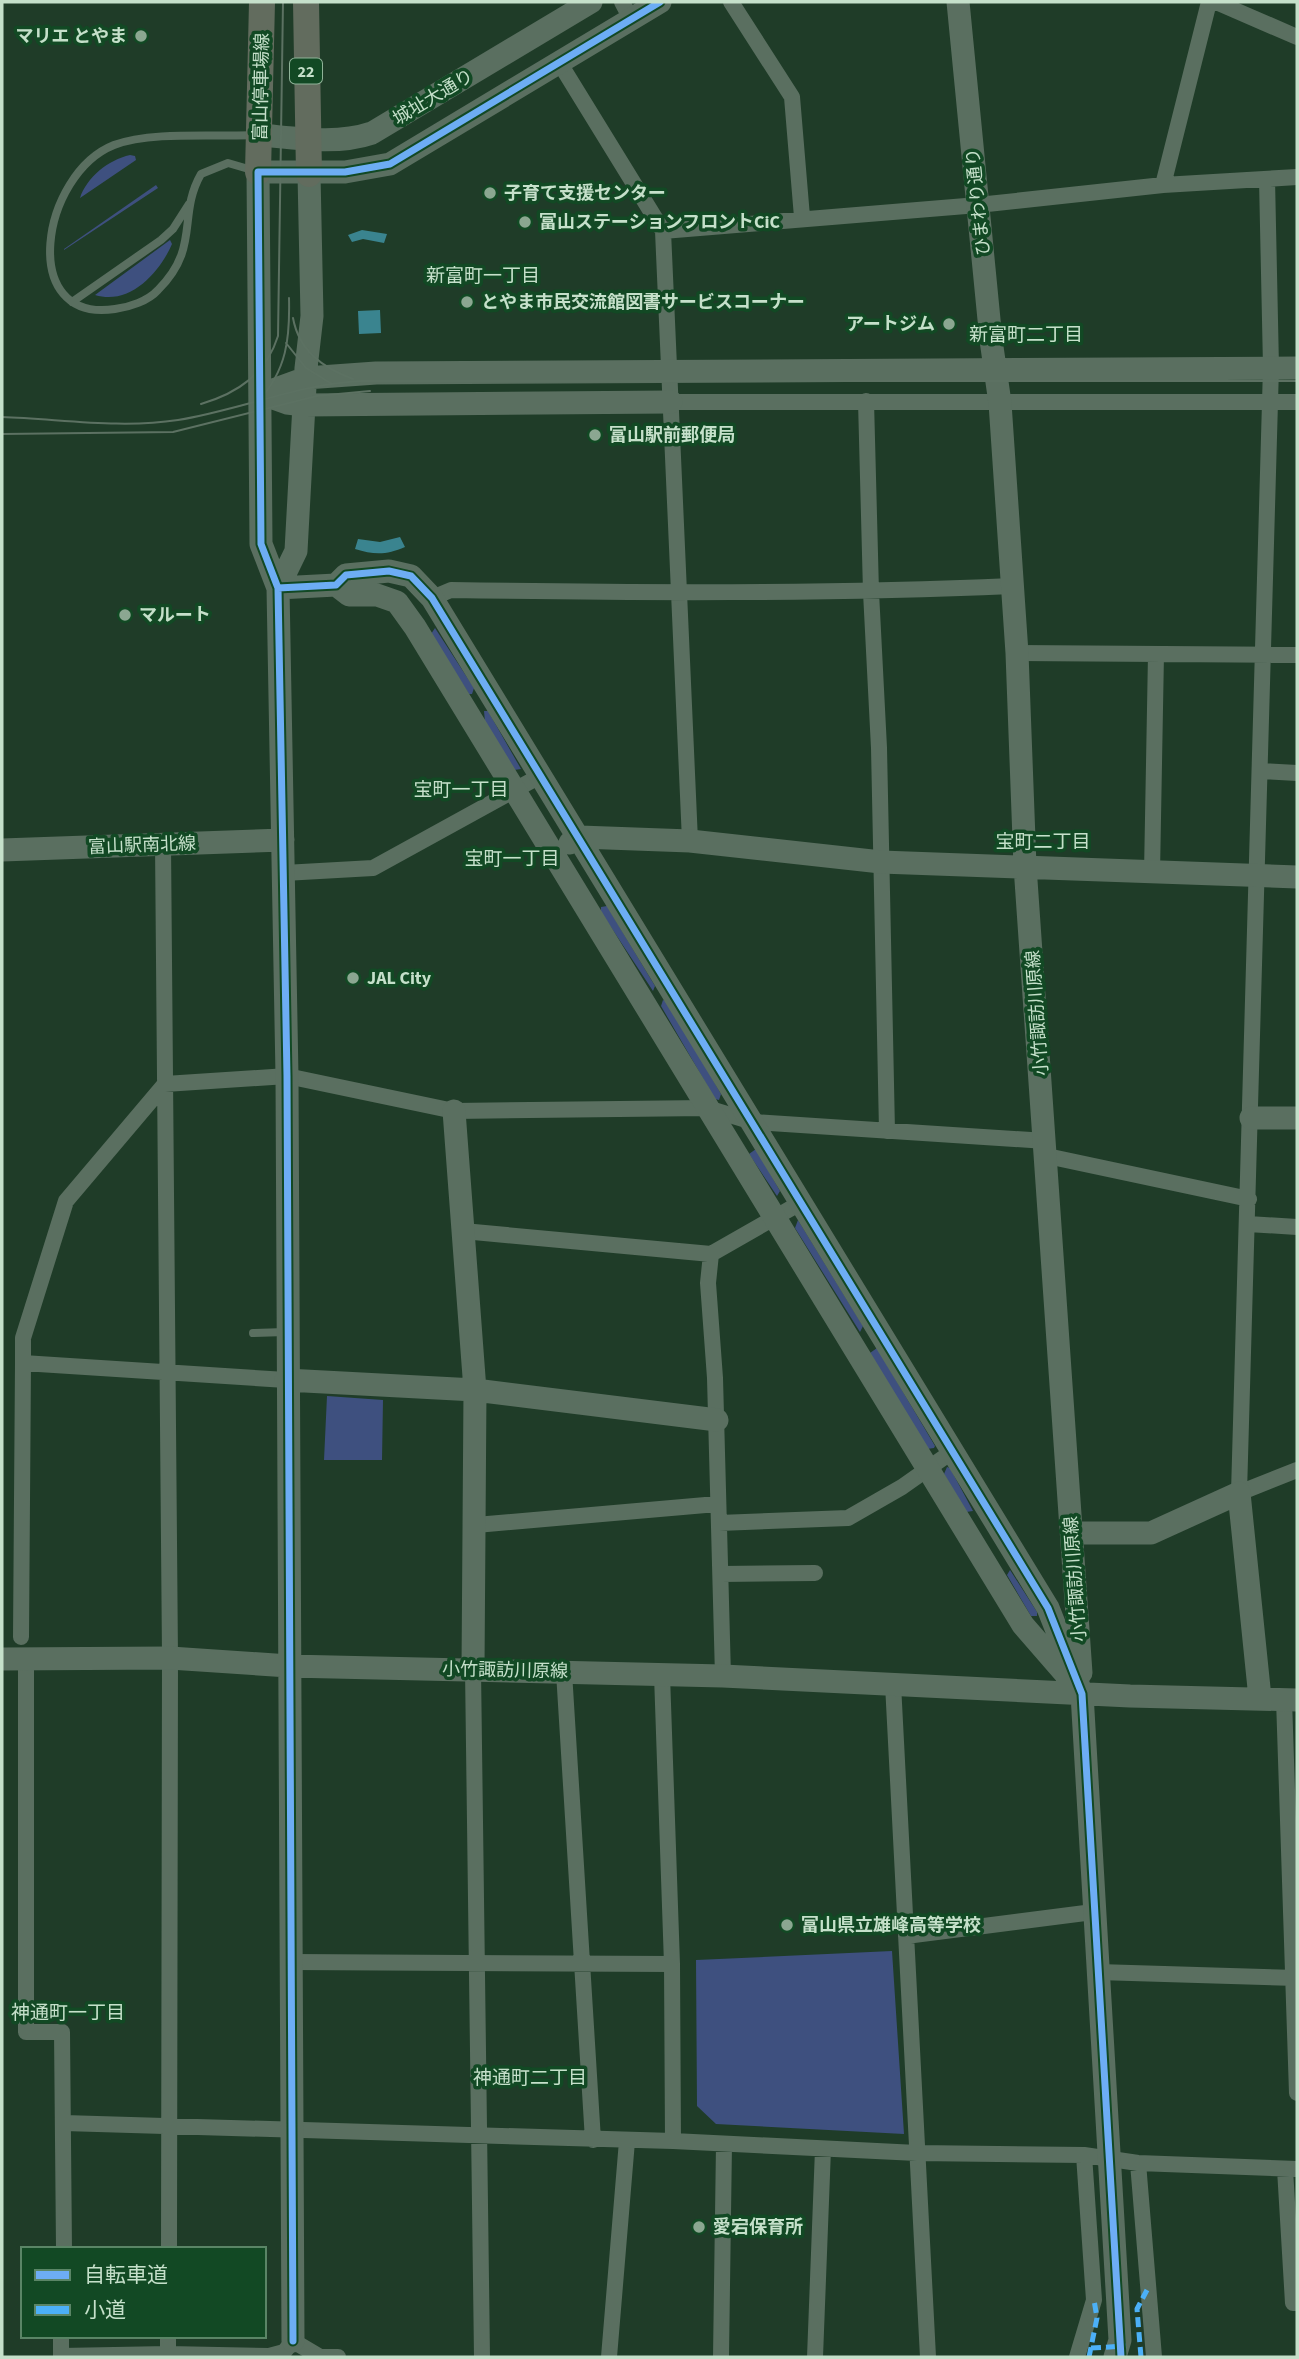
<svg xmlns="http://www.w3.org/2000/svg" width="1299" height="2359" viewBox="0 0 1299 2359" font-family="'Source Sans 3','Noto Sans JP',sans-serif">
  <rect width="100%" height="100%" fill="#1f3c28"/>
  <!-- green -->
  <path fill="#3e507f" d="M130,155L135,156L136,160L80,198C87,177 108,160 130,155Z
    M156,185L158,188L64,250V249Z
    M170,240L172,244C160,272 130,306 95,295Z
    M435,628L474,688L472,694H469L431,634Z
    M484,711H488L521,769L514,770L485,722Z
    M607,906L655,986L653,991L601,912V907Z
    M663,1000L668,1002L721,1094L719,1100L715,1099L661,1006Z
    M756,1149L780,1191L777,1196L749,1154Z
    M798,1220L863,1326L860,1332L795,1228Z
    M877,1348L935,1446L934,1448L927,1449L870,1353Z
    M327,1396L383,1400L382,1460H324Z
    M947,1467L950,1468L973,1511L966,1512L944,1474Z
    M1010,1570L1037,1612V1616H1031L1007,1575Z
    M892,1951L904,2134L716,2124L697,2106L696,1960Z"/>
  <!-- water -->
  <path fill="#3a848f" d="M362,230L387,234L384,243L363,239L352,242L348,235Z
    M380,310L381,333L359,334L358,311Z
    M400,537L405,547C387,555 374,555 355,549L358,539L380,542Z"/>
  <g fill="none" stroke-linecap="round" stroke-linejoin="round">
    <!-- lane -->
    <path stroke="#5a6f60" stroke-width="8" d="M252,170L228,163L201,174C177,216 201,247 158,290C148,301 130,307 115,309C17,324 41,174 114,145C151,131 215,137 256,135
      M72,302L161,240L173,229L189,204
      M253,1333L285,1332"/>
    <!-- street -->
    <path stroke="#5a6f60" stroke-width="16" d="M622,2L631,19
      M731,2L792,97L802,217
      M1216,2L1297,37
      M559,62L663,231L690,841
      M1267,179L1271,367L1239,1493L1297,1470
      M1163,185L1209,2
      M663,231L978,205L1163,185L1297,177
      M866,401L871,592L879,748L887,1131
      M671,402H1297
      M432,598L451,590C638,593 825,594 1012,586
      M1017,653L1297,655
      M1262,771L1297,773
      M163,844L170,1658L169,2249
      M284,873L373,868L542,775
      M1152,873L1156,654
      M1047,1156L1249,1199
      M1248,1224L1297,1227
      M463,1231L711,1254
      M286,1380L23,1363V1338L66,1201L165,1084L287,1076L454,1111L707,1108L753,1122L1046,1141
      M719,1523L848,1518L902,1487L953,1451
      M476,1525L717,1504
      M721,1574L815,1573
      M21,1637L23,1363
      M26,1657V2032H62L64,2249
      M473,1669L482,2357
      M564,1672L593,2140
      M662,1675L672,1964L673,2141
      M723,1676L715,1378L708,1283L711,1254L802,1202
      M893,1684L928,2357
      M1284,1699L1297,2093
      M906,1936L1093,1912
      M292,1962L672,1964
      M1098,1972L1297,1978
      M64,2123L673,2141L917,2153L1084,2155L1138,2163L1297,2169
      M1138,2163L1154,2357
      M1285,2169L1293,2303H1297
      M61,2336V2356L168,2354L269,2356L284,2352L293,2341L320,2357H338
      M168,2354V2336
      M609,2357L627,2141
      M721,2357L724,2144
      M815,2357L823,2149
      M1077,2357L1094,2300L1084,2155"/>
    <!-- secondary -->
    <path stroke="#5a6f60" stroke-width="23" d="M958,2L991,340L1000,403L1017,653L1025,866L1081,1673
      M260,135C296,138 337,145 372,133L591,2
      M262,394L306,378L376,373L1297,368
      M262,394L287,403L304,405L671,402
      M336,585L349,595H377L397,602L415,627L1023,1625L1069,1678
      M278,588L336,585L346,575L389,571L411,576L432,598L1048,1608L1082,1694L1120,2340L1115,2357
      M278,588L296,551L306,368L312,316L309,174
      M570,843L580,837L690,841L881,862L1297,877
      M2,850L283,840
      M454,1111L475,1390L473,1669
      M1251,1118H1297
      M286,1380L475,1390L717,1420
      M1072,1533H1151L1239,1493L1260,1698
      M2,1659L170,1658L289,1666L723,1676L1130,1696L1297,1700
      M293,2341L287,1076L278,588L261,544L258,172H345L390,164L660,2"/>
    <!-- primary -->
    <path stroke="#626c5e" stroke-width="26" d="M306,2L309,174
      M258,172L262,2"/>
    <!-- tram -->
    <path stroke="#5c7162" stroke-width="2" d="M293,318C299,351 323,368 353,379
      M286,343L306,368L332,384
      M258,401C287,371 290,337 289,298
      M201,404C238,393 266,374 278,336L283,2
      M2,417C61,419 120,429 178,420C240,410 298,384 361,381H1297
      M2,434L173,432L317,396L370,391"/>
    <!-- quiet -->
    <path stroke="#4cb0f7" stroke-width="5" stroke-dasharray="10 5" stroke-linecap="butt" d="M1091,2348L1126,2346
      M1089,2357L1097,2318L1094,2300
      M1141,2357L1137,2309L1147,2290"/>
    <!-- cycleway casing -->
    <g stroke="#124924" stroke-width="11">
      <path id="cycleway" d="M278,588L336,585L346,575L389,571L411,576L432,598L1048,1608L1082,1694L1121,2357
        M293,2341L287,1076L278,588L261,544L258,172H345L390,164L660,2"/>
    </g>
    <!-- cycleway -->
    <use href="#cycleway" stroke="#6dadf4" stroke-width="7"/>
  </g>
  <!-- markers -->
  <g fill="#8ba791" stroke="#124924" stroke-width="2.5">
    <circle cx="141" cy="36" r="7"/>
    <circle cx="490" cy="193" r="7"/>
    <circle cx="525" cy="222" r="7"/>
    <circle cx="467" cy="302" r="7"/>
    <circle cx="949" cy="324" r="7"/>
    <circle cx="595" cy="435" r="7"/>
    <circle cx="125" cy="615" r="7"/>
    <circle cx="353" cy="978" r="7"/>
    <circle cx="787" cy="1925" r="7"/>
    <circle cx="699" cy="2227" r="7"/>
  </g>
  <g text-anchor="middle" stroke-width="7" stroke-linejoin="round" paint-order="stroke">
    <!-- shield labels -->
    <rect fill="#124924" stroke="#8fb398" stroke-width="2" x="290" y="58.5" width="32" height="25" rx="5"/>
    <g font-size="16" font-weight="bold" fill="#c5e0ca">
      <text x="306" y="77">22</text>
    </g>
    <!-- poi labels -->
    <g font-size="18" font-weight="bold" fill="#c5e0ca" stroke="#124924" text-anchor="start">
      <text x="127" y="42" text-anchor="end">マリエ とやま</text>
      <text x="504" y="199">子育て支援センター</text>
      <text x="539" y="228">富山ステーションフロントCiC</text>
      <text x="481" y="308">とやま市民交流館図書サービスコーナー</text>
      <text x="935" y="330" text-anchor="end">アートジム</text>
      <text x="609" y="441">富山駅前郵便局</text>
      <text x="139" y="621">マルート</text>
      <text x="367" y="984">JAL City</text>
      <text x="801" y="1931">富山県立雄峰高等学校</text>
      <text x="713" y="2233">愛宕保育所</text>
    </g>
    <!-- street labels -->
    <g font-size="18" fill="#c5e0ca" stroke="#124924">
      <text transform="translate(261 87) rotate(-89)" y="6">富山停車場線</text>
      <text transform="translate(433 97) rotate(-31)" y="6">城址大通り</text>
      <text transform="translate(978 202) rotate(-96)" y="6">ひまわり通り</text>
      <text transform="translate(142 845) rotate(-2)" y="6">富山駅南北線</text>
      <text transform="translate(1037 1013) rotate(-94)" y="6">小竹諏訪川原線</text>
      <text transform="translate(1075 1579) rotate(-94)" y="6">小竹諏訪川原線</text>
      <text transform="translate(505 1670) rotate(1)" y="6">小竹諏訪川原線</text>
    </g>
    <!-- neighbourhood labels -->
    <g font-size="19" fill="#c5e0ca" stroke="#124924">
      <text x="483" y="282">新富町一丁目</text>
      <text x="1026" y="341">新富町二丁目</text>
      <text x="461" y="796">宝町一丁目</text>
      <text x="1043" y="848">宝町二丁目</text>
      <text x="512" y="865">宝町一丁目</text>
      <text x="68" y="2019">神通町一丁目</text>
      <text x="530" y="2084">神通町二丁目</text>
    </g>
  </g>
  <!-- border -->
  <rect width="1299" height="2359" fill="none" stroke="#c5e0ca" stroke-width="7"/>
  <!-- legend -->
  <rect x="21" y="2247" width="245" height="91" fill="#124924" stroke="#5a8566" stroke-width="2"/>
  <rect x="35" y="2270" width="35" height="10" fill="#6dadf4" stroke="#5a8566" stroke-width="2"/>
  <text x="84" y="2282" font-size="21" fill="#c5e0ca">自転車道</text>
  <rect x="35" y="2305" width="35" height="10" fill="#4cb0f7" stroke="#5a8566" stroke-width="2"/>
  <text x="84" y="2317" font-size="21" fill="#c5e0ca">小道</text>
</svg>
